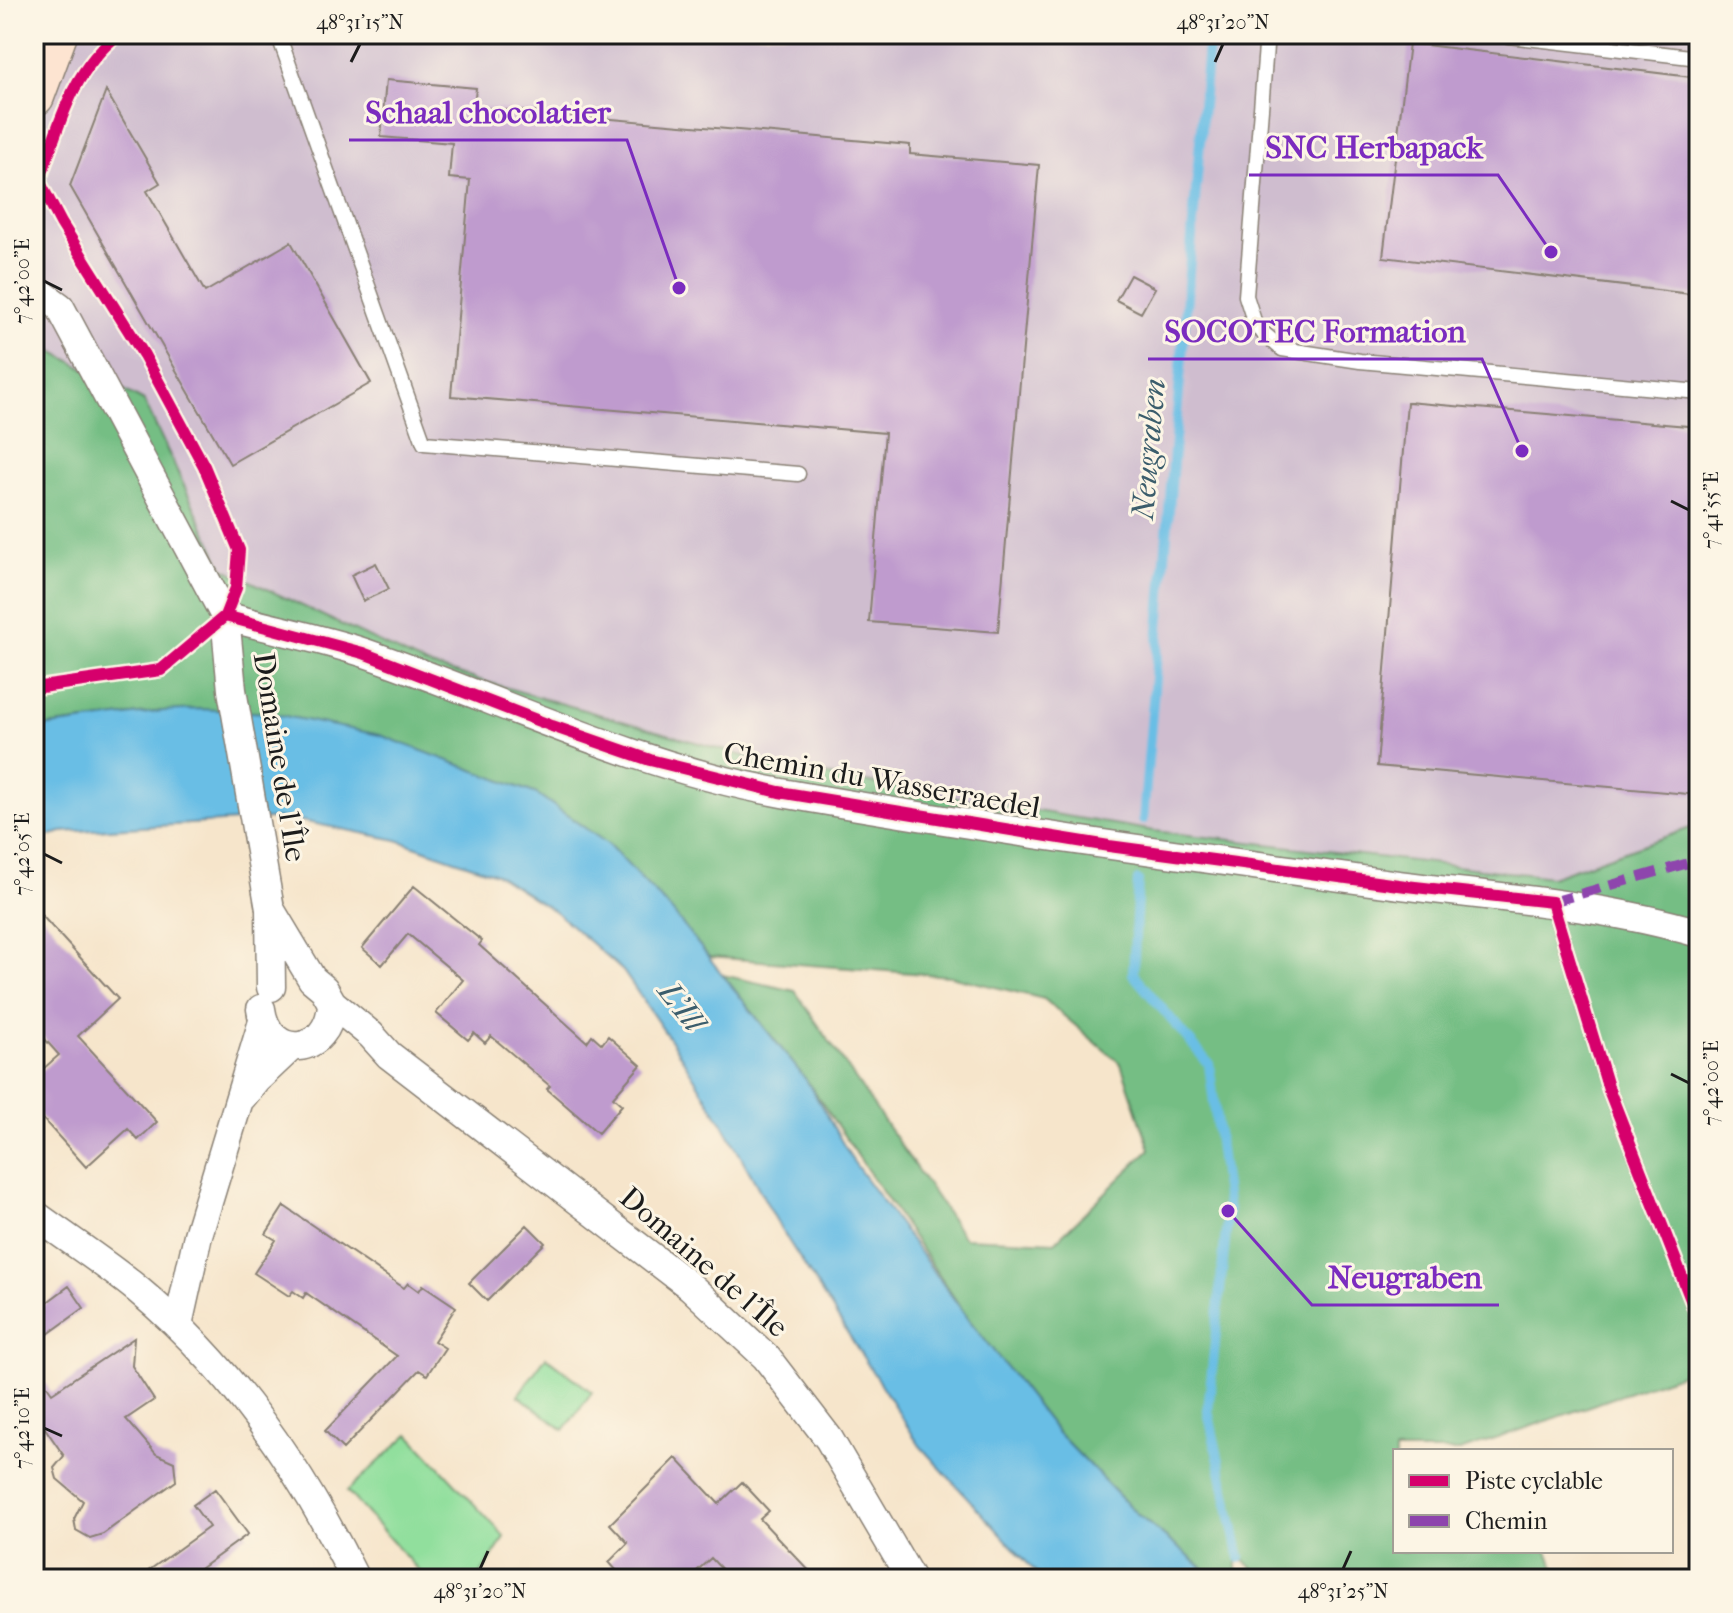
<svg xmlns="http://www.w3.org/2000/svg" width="1733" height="1613" viewBox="0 0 1733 1613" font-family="'IM FELL French Canon',serif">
  <rect width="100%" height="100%" fill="#fcf5e5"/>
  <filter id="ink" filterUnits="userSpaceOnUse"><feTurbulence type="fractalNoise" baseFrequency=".0125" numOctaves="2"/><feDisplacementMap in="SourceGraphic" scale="16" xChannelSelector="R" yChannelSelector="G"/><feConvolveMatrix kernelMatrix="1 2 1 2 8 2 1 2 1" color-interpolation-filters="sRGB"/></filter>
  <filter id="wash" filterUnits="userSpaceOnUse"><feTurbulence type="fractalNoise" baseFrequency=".006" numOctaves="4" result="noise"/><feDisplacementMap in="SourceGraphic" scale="32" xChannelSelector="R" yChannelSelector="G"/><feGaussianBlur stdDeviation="1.8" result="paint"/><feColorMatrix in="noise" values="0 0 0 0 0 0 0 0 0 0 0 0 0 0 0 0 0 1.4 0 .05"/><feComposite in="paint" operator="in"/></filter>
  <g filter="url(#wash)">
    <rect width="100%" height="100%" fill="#f6e5cb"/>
    <!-- industrial -->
    <path fill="#cfbdcf" d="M64,34H1699V825L1551,877L1154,831L789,769L424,664L223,568L144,401L34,341V110Z"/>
    <!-- green -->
    <path fill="#91df9d" stroke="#567e5c" stroke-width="2" d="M546,1357L592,1392L564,1430L518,1395Z
      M409,1434L505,1537L478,1579H426L347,1491Z"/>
    <!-- forest -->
    <path fill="#74be84" stroke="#486d50" stroke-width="2" d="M34,341L144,401L223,568L424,664L789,769L1154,831L1551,877L1699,825V1302L1682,1374L1460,1451H1395V1551H1548L1559,1579H1268L1240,1558L1237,1560V1579H1216L1138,1515L1056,1431L970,1321L807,1081L723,975L795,991L964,1238L1055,1242L1150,1149L1121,1064L1044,999L950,976L709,957L609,845L163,711L34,728Z"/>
    <!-- water -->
    <path fill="#69bee5" stroke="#426d80" stroke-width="2" d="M200,709L270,713L380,735L537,794L609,845L671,910L807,1081L853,1161L970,1321L1056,1431L1138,1515L1216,1579H1042L920,1446L781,1229L723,1124L675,1047L623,971L557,913L496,874L397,840L286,818L61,832L34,841V728L163,711Z"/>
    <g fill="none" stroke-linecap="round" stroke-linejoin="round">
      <!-- stream -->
      <path stroke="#69bee5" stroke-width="10" d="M1143,820L1209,34
        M1138,880L1133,974L1209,1064L1228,1211L1208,1411L1240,1558"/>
    </g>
    <g id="blocks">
      <!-- building -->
      <path fill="#bf9bce" d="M1409,43L1699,78V295L1383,257Z
        M386,80L476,88L474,107L910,145V154L1039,165L998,632L869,622L885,433L451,396L470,180L449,178L452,143L381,137Z
        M106,91L160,183L147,191L205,292L291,242L371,383L230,464L70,186Z
        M1130,275L1155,288L1141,313L1116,300Z
        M1407,402L1699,427V795L1377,766Z
        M376,563L389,589L363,601L351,575Z
        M414,886L482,941L479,945L587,1042L592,1035L602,1044L608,1036L641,1065L613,1097L622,1105L598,1133L547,1089L550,1086L491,1036L485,1043L474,1033L468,1040L436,1013L463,980L408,934L382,965L362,948Z
        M34,907L118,999L78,1036L157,1122L138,1140L128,1129L86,1167L34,1109V1077L59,1055L34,1027Z
        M284,1206L404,1288L408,1283L419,1291L423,1285L456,1307L434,1341L445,1348L427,1375L419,1370L343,1449L325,1431L397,1356L306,1293L303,1298L293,1291L289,1296L254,1273L276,1240L266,1234Z
        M527,1225L545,1243L487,1301L469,1283Z
        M69,1286L84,1308L34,1344V1312Z
        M134,1338L132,1366L154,1400L126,1419L156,1454L174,1462L176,1481L103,1534L90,1538L76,1530L74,1519L83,1501L57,1479L54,1468L64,1456L34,1412V1368L52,1393Z
        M676,1458L719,1504L742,1482L769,1511L760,1519L817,1579H731L711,1558L688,1579H624L609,1562L628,1543L610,1524Z
        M215,1489L248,1534L186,1579H137L209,1527L193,1505Z"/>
    </g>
  </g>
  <g filter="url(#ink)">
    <use href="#blocks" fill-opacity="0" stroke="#898074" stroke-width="2"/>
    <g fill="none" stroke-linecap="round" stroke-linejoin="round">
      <!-- lane casing -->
      <g stroke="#898074" stroke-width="17">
        <path id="lane" d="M278,34L424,443L798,474
          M1267,34L1246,296L1256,327L1282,349L1360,361L1699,392
          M1491,34L1699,58
          M1552,902L1609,1090L1699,1320"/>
      </g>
      <!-- street casing -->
      <g stroke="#898074" stroke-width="31">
        <path id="street" d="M34,288L60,307L225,616L232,690L270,909L271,987
          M225,616C271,629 319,638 365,653C504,701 636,767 782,793C980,828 1178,855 1377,882C1485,897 1593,902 1699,933
          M270,909L312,979L324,989L332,1003L371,1035L389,1055L691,1287L766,1357L829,1439L911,1579
          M261,1009C268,1062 330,1057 332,1003
          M242,1097L256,1080L292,1046
          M34,1214C68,1239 104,1262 137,1289C230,1366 302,1471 355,1579
          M178,1325L198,1235L263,1021"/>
      </g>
      <!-- secondary casing -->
      <g stroke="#898074" stroke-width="43">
        <path id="secondary" d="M34,96L57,34"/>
      </g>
      <!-- lane -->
      <use href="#lane" stroke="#fff" stroke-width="14"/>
      <!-- street -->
      <use href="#street" stroke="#fff" stroke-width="28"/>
      <!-- secondary -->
      <use href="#secondary" stroke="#fde4d1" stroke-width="40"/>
      <!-- quiet -->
      <path stroke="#8e44ad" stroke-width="10" stroke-dasharray="20 10" stroke-linecap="butt" d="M1552,902L1699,860"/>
      <!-- cycleway casing -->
      <g stroke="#fcf5e5" stroke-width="17">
        <path id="cycleway" d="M225,616L363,653L552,726L650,760L779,792L1109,846L1406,886L1552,902L1609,1090L1699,1320
          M34,688L161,670L225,616L236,588L239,550L204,466L144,355L61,223L39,181C58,128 72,69 119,34"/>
      </g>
      <!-- cycleway -->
      <use href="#cycleway" stroke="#d6006c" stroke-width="12"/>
    </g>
  </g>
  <!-- ticks -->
  <path fill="none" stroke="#1c1c1c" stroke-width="3" d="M351,62L360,44M1215,62L1223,44M44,281L62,290M1671,501L1689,510M44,854L62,863M1671,1074L1689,1083M44,1428L62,1436M480,1569L488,1551M1343,1569L1351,1551"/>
  <g text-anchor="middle" stroke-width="6" stroke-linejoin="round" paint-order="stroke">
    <!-- street labels -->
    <g font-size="30" fill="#1c1c1c" stroke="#fcf5e5">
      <text transform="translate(280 757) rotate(81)" y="10">Domaine de l'Île</text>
      <text transform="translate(882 780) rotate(10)" y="10">Chemin du Wasserraedel</text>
      <text transform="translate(704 1262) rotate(41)" y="10">Domaine de l'Île</text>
    </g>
    <!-- water labels -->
    <g font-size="32" font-style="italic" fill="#3b5d6c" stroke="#fcf5e5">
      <text transform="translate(1148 449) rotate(-85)" y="11">Neugraben</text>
      <text transform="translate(682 1006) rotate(52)" y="11">L'Ill</text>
    </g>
  </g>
  <!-- callouts -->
  <path fill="none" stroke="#7b2cbf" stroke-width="3" d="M679 288L627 140H349M1551 252L1498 175H1249M1522 451L1482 359H1148M1228 1211L1312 1305H1499"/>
  <g fill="#7b2cbf" stroke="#fcf5e5" stroke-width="3">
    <circle cx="679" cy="288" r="8"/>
    <circle cx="1551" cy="252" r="8"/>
    <circle cx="1522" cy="451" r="8"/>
    <circle cx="1228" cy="1211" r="8"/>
  </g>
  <g font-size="32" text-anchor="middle" font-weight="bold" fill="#7b2cbf" stroke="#fcf5e5" stroke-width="6" stroke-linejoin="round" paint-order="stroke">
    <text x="488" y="123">Schaal chocolatier</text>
    <text x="1374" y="158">SNC Herbapack</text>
    <text x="1315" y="342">SOCOTEC Formation</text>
    <text x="1405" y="1288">Neugraben</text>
  </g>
  <!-- margin -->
  <rect width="1733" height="1613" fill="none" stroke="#fcf5e5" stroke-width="88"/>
  <!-- legend -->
  <rect x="1393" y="1449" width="280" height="104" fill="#fcf5e5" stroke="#a29e95" stroke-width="2"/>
  <rect x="1409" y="1475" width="40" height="12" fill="#d6006c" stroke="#a29e95" stroke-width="2"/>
  <text x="1465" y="1489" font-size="24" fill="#1c1c1c">Piste cyclable</text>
  <rect x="1409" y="1515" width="40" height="12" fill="#8e44ad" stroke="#a29e95" stroke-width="2"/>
  <text x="1465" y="1529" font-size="24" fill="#1c1c1c">Chemin</text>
  <rect x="44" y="44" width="1645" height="1525" fill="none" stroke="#1c1c1c" stroke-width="3"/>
  <g font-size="20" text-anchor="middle" fill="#1c1c1c">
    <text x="360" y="29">48°31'15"N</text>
    <text x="1223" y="29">48°31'20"N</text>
    <text transform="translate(22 281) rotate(-90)" y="7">7°42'00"E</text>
    <text transform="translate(1711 510) rotate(-90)" y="7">7°41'55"E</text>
    <text transform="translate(22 854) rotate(-90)" y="7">7°42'05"E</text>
    <text transform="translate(1711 1083) rotate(-90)" y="7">7°42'00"E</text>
    <text transform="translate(22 1428) rotate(-90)" y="7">7°42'10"E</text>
    <text x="480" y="1598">48°31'20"N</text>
    <text x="1343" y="1598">48°31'25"N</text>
  </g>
</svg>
